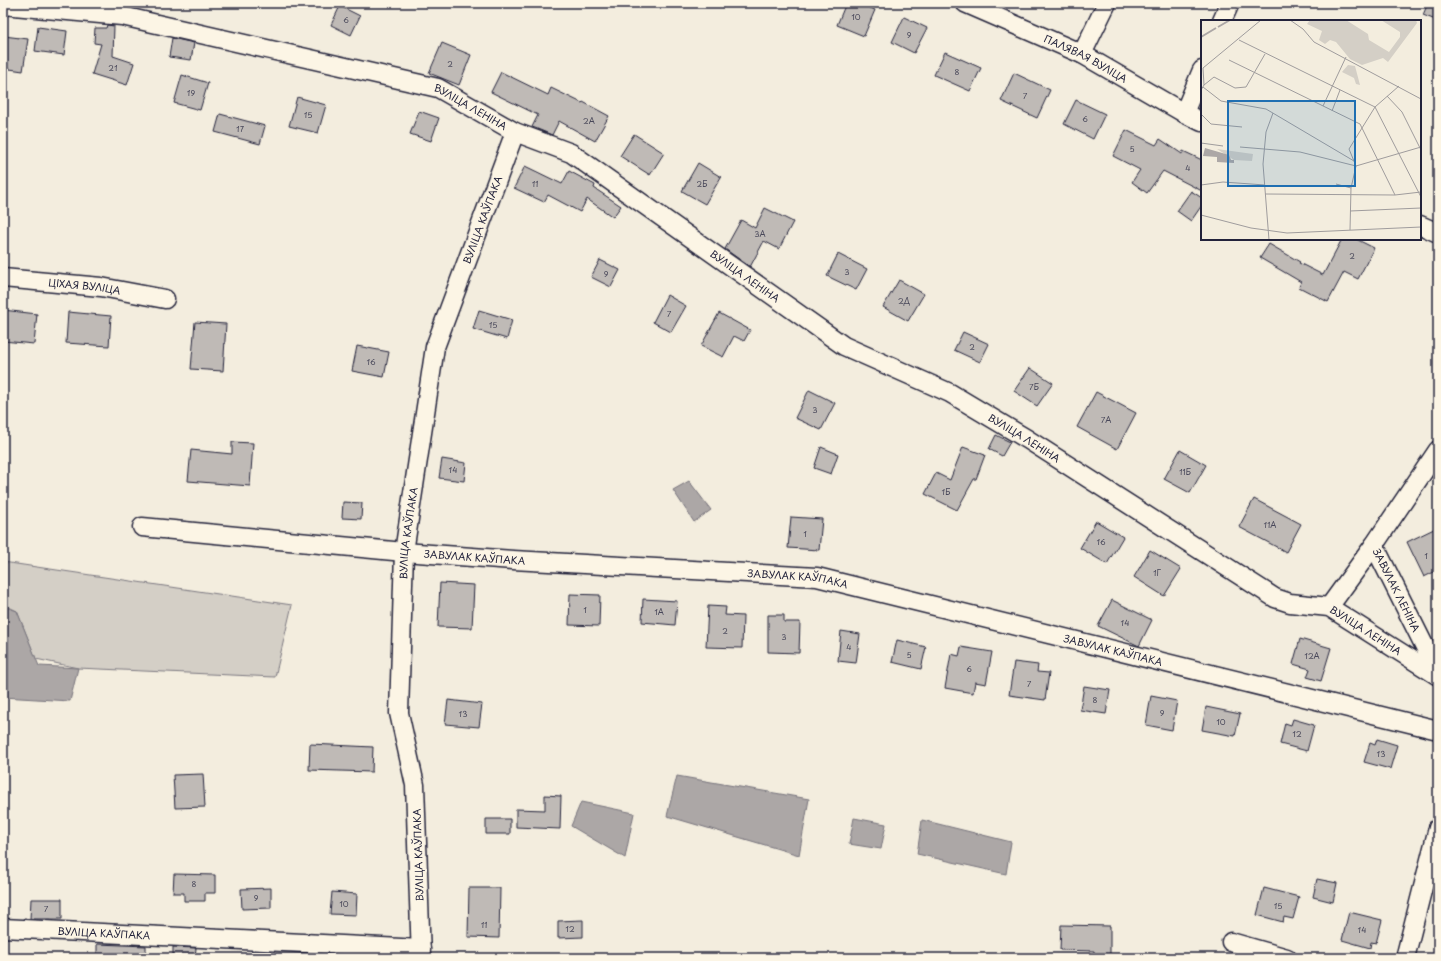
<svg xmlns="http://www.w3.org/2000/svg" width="1441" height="961" viewBox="0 0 1441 961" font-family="'Playpen Sans',sans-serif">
  <rect width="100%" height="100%" fill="#f3edde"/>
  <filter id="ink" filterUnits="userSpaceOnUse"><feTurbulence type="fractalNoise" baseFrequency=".025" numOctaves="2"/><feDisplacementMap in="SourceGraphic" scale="8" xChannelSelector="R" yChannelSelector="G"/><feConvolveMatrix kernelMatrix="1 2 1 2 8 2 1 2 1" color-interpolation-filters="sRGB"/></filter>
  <g filter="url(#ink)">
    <!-- green -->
    <path fill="#d4cfc6" stroke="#7b7880" d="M3,562L292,605L275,677L78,668L36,659L17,611L3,604Z"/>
    <!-- water -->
    <path fill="#aca7a6" stroke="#75727b" d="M689,481L711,510L694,522L673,490Z
      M3,606L17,611L39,666L78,668L70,701L3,697Z
      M677,776L809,799L799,855L667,816Z
      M581,802L634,813L625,858L571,826Z
      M854,818L886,824L881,849L849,844Z
      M922,820L1011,842L1006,874L917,854Z"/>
    <!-- building -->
    <path fill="#bfbab6" stroke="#22223b" d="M846,3H859L875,10L864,36L837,25Z
      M1428,3H1438V21L1423,15Z
      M340,6L360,16L351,35L331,25Z
      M904,17L927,28L914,53L892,42Z
      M107,25L114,26L113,56L134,63L127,85L92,74L101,44L94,43L95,28H106Z
      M38,27L67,31L64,55L35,51Z
      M4,36L28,39L23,71L3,68Z
      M172,38L194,43L191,60L169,57Z
      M442,43L471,55L459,85L429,73Z
      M945,52L981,68L970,91L934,75Z
      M501,72L548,95L551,88L582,103L583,102L609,116L595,141L559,121L552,135L535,128L532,127L538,115L491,92Z
      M1014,73L1050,90L1037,118L1001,101Z
      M182,75L208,83L200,110L174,103Z
      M297,97L326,105L318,133L289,126Z
      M1076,100L1105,114L1093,139L1064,124Z
      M419,111L439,118L431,141L410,134Z
      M220,114L265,126L260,144L215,132Z
      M1126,130L1156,145L1160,139L1182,154L1183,151L1202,160V191L1163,171L1147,193L1132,182L1140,170L1113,156Z
      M634,134L664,153L650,175L620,156Z
      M698,163L721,177L705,204L682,191Z
      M525,166L562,184L569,171L595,185L594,188L621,206L613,217L587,199L580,212L548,195L544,202L514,188Z
      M1191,191L1202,198V205L1191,221L1177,211Z
      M765,208L793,222L779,249L764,241L750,267L725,249L741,220L755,228Z
      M1342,239H1356L1374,248L1358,279L1344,272L1328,302L1299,287L1301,282L1260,258L1269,244L1300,262L1299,263L1323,275Z
      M838,254L867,269L856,290L827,276Z
      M600,260L620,270L611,287L591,277Z
      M899,280L924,294L908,321L883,307Z
      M667,295L686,306L671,332L653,322Z
      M3,310L37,314L34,344L3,341Z
      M479,310L512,320L507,339L473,329Z
      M68,312L111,316L109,346L66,343Z
      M719,313L750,330L744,341L734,336L723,357L701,346Z
      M195,322L226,324L223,371L191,369Z
      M963,332L989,344L980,362L954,350Z
      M357,346L389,352L384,377L352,371Z
      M1030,368L1053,383L1037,406L1014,391Z
      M809,390L835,403L821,430L795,418Z
      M1096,392L1136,413L1117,449L1077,427Z
      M996,435L1010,442L1002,456L989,449Z
      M232,442L253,443L250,486L188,481L191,450L232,454Z
      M821,447L838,454L831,474L814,468Z
      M963,447L985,455L976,479H974L957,510L925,494L936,473L950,480Z
      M1180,450L1206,465L1190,493L1164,479Z
      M442,459L466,463L464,481L439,478Z
      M1254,499L1301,524L1286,552L1239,527Z
      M343,502L362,503L361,519L342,518Z
      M791,517L822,519L819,550L788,548Z
      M1096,521L1123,537L1107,564L1080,548Z
      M1438,527V570L1424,577L1407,542Z
      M1150,550L1181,569L1164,596L1134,577Z
      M440,583L474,585L472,628L438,627Z
      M570,594L600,595L599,626L569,625Z
      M643,599L677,601L675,625L642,622Z
      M1112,600L1152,620L1139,646L1098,626Z
      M708,606L726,607L725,615L743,616L742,648L706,647Z
      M768,615H784V622H800L799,653L768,652Z
      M841,631L860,634L856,663L838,661Z
      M1300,639L1331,648L1321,681L1307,677L1310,669L1293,664Z
      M897,640L926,647L921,669L892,662Z
      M961,647L992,652L986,684L975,682L973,693L945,688L951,654L959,656Z
      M1014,662L1038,665L1037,672L1049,673L1045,700L1009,695Z
      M1084,686L1110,690L1106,714L1080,710Z
      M1151,696L1177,701L1172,730L1146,725Z
      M448,700L482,704L479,727L445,724Z
      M1206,707L1240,714L1235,736L1202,730Z
      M1293,719L1314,725L1307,751L1280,744L1285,723L1291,725Z
      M1377,739L1397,745L1390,769L1364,762L1370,743L1375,745Z
      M310,744L373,747L372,772L309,770Z
      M203,774L205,807L175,808L173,775Z
      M545,795L561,796L560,829L516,827V809L545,810Z
      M486,819H510V834H486Z
      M174,874L215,875V893H205V901H184V893H173Z
      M1317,879L1337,883L1333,902L1313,897Z
      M271,888V908L242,909L241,889Z
      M469,888H500L499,938L468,937Z
      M1264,888L1299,897L1293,919L1284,917L1283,922L1257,915Z
      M332,892L357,894L356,915L330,914Z
      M31,899H62V919H30Z
      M1349,912L1382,920L1376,943L1371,942L1370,948L1342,940Z
      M583,920V937L558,938V921Z
      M1061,925L1110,926V958H1094V951L1060,950Z
      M97,944L146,946V958H97Z
      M173,947L196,948L195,958H173Z"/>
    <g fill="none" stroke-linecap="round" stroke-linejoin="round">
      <!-- minor casing -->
      <g stroke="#22223b" stroke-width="21">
        <g id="minor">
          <path id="s1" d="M965,3L1082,54L1184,113L1202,122"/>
          <path id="s2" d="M3,5L122,16L438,88L515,132L571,153L844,346L950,393L1027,439L1275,598L1290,603L1329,607L1438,676"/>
          <path d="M1222,21L1230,3"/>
          <path d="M1082,54L1107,3"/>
          <path d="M1184,113L1202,70"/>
          <path d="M1420,225L1438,233"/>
          <path id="s3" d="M3,278L101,287L165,299"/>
          <path id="s4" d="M1438,450L1374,545L1438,673"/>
          <path id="s5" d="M142,527L404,552L513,560L817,577L1438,730"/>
          <path d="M1329,607L1374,545"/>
          <path id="s6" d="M3,928L421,949"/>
          <path d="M1231,942L1287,958"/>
          <path id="s7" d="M421,958L415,785L399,713L404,552L435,347L515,132"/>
          <path d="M1405,958L1438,828"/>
        </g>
      </g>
      <!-- minor -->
      <use href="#minor" stroke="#fcf5e5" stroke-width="18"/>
    </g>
  </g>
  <g text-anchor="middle" stroke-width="4" stroke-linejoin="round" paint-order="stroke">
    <!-- number labels -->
    <g font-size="8" fill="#49485a">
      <text x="856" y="20">10</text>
      <text x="346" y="23">6</text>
      <text x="909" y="38">9</text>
      <text x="450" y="67">2</text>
      <text x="113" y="71">21</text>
      <text x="957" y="75">8</text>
      <text x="191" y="96">19</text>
      <text x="1025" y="99">7</text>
      <text x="308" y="118">15</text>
      <text x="1085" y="122">6</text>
      <text x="589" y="124">2А</text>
      <text x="240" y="132">17</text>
      <text x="1132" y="152">5</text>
      <text x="1188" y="171">4</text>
      <text x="535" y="187">11</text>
      <text x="702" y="187">2Б</text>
      <text x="760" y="237">3А</text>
      <text x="1352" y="259">2</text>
      <text x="847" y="275">3</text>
      <text x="606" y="277">9</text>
      <text x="904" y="304">2Д</text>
      <text x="669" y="317">7</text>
      <text x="493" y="328">15</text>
      <text x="972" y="350">2</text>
      <text x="371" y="365">16</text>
      <text x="1034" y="390">7Б</text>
      <text x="815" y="413">3</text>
      <text x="1106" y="423">7А</text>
      <text x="453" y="473">14</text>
      <text x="1185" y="475">11Б</text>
      <text x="946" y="495">1Б</text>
      <text x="1270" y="528">11А</text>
      <text x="805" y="537">1</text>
      <text x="1101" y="545">16</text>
      <text x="1426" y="559">1</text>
      <text x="1157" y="576">1Г</text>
      <text x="585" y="613">1</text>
      <text x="659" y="615">1А</text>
      <text x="1125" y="626">14</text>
      <text x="725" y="634">2</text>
      <text x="784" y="640">3</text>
      <text x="849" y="650">4</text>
      <text x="909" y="658">5</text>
      <text x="1312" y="659">12А</text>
      <text x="969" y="672">6</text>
      <text x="1029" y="687">7</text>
      <text x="1095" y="703">8</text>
      <text x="1162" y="716">9</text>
      <text x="463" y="717">13</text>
      <text x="1221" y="725">10</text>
      <text x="1297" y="737">12</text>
      <text x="1381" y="757">13</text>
      <text x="194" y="887">8</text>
      <text x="256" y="901">9</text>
      <text x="344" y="907">10</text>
      <text x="1278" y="909">15</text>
      <text x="46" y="912">7</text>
      <text x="484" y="928">11</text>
      <text x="570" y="932">12</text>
      <text x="1362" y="933">14</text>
    </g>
    <!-- street labels -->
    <g font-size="10" fill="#22223b" stroke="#fcf5e5">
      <text dy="4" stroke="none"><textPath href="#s1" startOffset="133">ПАЛЯВАЯ ВУЛІЦА</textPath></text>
      <text dy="4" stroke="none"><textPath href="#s2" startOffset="481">ВУЛІЦА ЛЕНІНА</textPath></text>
      <text dy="4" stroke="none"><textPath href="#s7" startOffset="751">ВУЛІЦА КАЎПАКА</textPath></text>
      <text dy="4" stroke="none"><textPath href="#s2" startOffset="805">ВУЛІЦА ЛЕНІНА</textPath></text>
      <text dy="4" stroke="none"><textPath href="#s3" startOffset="82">ЦІХАЯ ВУЛІЦА</textPath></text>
      <text dy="4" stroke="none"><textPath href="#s2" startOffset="1129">ВУЛІЦА ЛЕНІНА</textPath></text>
      <text dy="4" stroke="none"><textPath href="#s7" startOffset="427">ВУЛІЦА КАЎПАКА</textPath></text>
      <text dy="4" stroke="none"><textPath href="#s5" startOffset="334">ЗАВУЛАК КАЎПАКА</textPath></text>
      <text dy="4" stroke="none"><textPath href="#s5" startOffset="658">ЗАВУЛАК КАЎПАКА</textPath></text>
      <text dy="4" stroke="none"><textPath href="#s4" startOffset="165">ЗАВУЛАК ЛЕНІНА</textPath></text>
      <text dy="4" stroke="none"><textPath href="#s2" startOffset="1525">ВУЛІЦА ЛЕНІНА</textPath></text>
      <text dy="4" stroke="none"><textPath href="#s5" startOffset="982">ЗАВУЛАК КАЎПАКА</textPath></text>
      <text transform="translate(418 855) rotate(-92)" y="4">ВУЛІЦА КАЎПАКА</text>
      <text dy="4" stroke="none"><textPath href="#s6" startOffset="101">ВУЛІЦА КАЎПАКА</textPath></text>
    </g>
  </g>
  <!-- overview -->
  <g transform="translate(1201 20)">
    <rect width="220" height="220" fill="#f3edde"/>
    <path d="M109,0H145L167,14L168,20L188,32L199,17V12L180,0H215L216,3L187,42L182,38L161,45L149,39L135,22L129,20L124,24L118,20L121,11L106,4ZM147,45L154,46L159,65L155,64L153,58L141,52ZM16,129L52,134L51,141L33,140Z" fill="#d4cfc6"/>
    <path d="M4,128L28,135L30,140H33V143L16,142V137L2,136Z" fill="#aca7a6"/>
    <path fill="none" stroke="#aca7a6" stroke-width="2" d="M17,7L29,0M0,17L15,8"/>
    <path fill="none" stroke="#9f9c9d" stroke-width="1" d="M89,0L102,9L113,22L220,79M38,20L174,87L220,177M28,40L159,104L194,175M3,65L13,57L34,68L45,67L64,34M198,66L174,87L148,129L155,146L220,127M2,67L20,81L65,89L153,141M0,70L3,65L2,48L60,0M186,76L201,92L220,130M122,86L145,37M131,91L139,70M0,94L10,104L41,107M0,123L22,126M39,127L99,132L155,146L150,168L149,210M135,164L150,168M0,165L22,162L64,165M64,174L194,175L220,172M149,191L220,188M0,195L50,208L86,213L220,207M68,220L62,144L65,112L72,93"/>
    <path fill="#1f6fb2" fill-opacity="0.15" stroke="#1f6fb2" stroke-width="2" d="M27,81H154V166H27Z"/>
    <rect width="220" height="220" fill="none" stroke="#22223b" stroke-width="2"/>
  </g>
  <!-- margin -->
  <rect width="1441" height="961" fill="none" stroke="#fcf5e5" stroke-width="16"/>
  <rect x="8" y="8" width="1425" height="945" fill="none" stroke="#22223b" stroke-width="1.5" filter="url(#ink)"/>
</svg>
